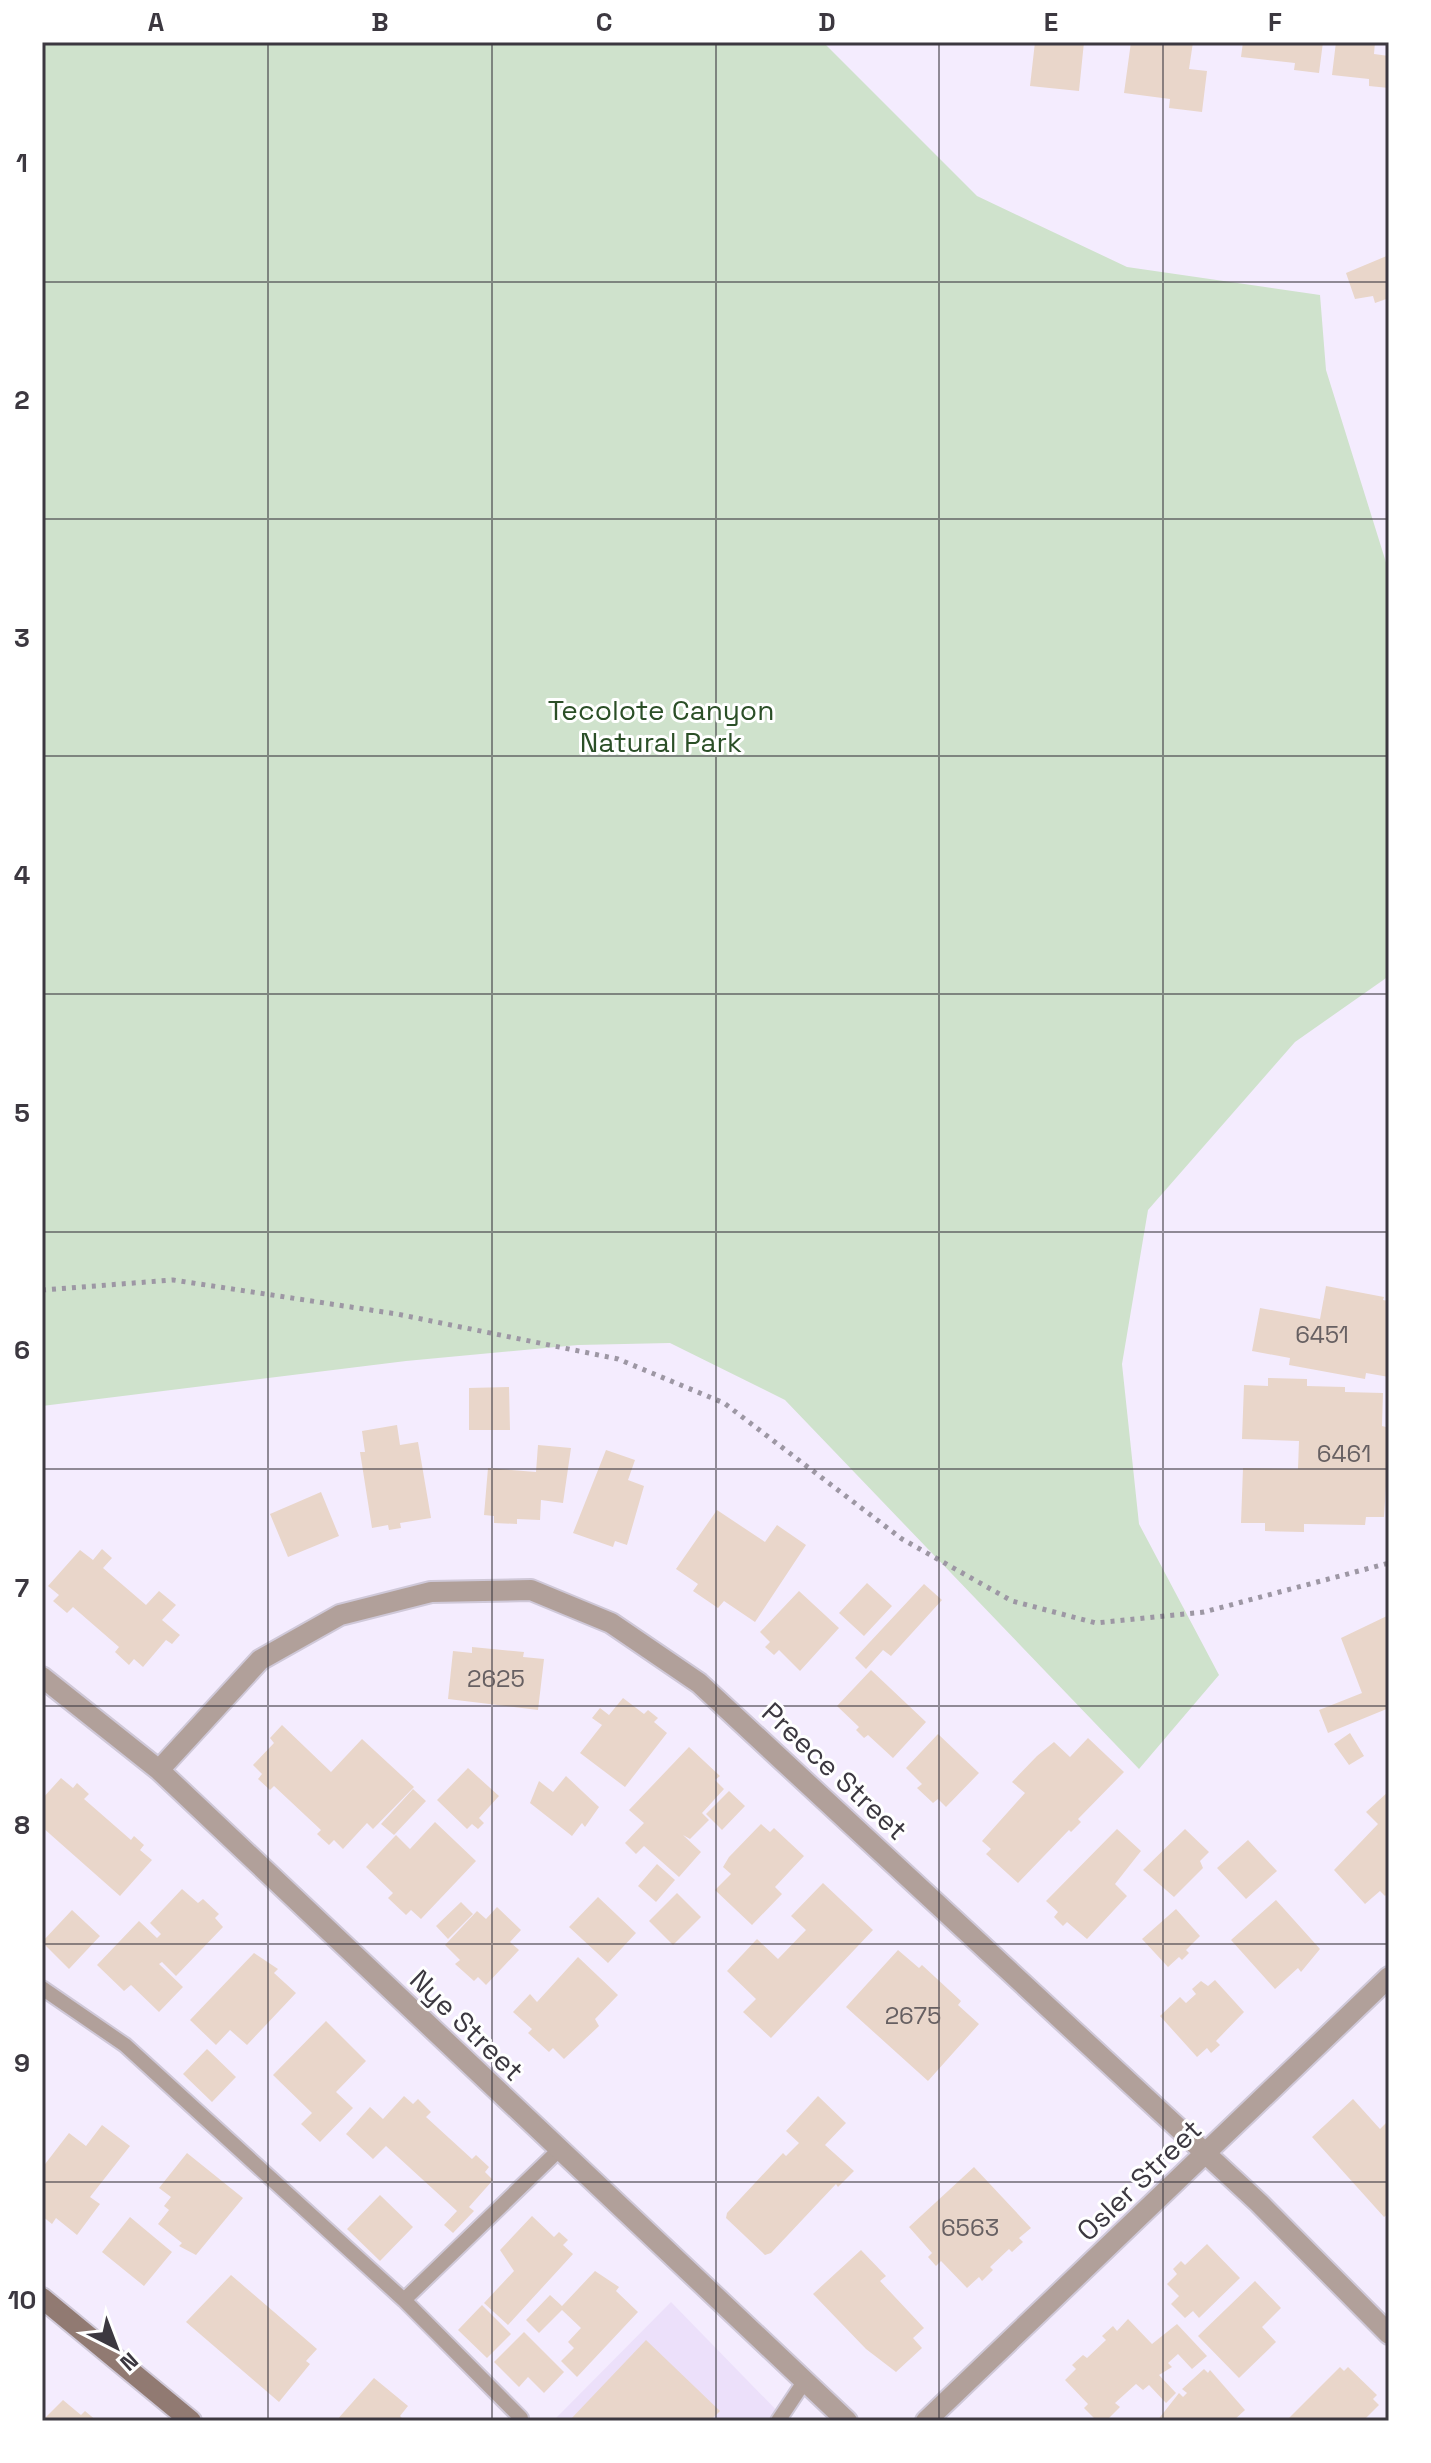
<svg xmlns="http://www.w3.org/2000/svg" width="1431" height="2463" viewBox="0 0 1431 2463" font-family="'Space Grotesk',sans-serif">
  <rect width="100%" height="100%" fill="#f4ecfe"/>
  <!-- built -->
  <path fill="#ece0fa" d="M671,2302L787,2421H553Z"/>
  <!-- green -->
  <path fill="#cfe2cc" d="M42,42H823L977,196L1127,267L1320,295L1326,370L1389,572V976L1295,1042L1148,1210L1122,1364L1139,1524L1219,1675L1139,1769L785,1400L670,1343L578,1345L406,1361L42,1406Z"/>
  <!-- building -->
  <path fill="#e9d6ca" d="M1035,42H1084L1079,91L1030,86Z
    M1131,42H1193L1189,69L1207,71L1202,112L1169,108L1170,99L1124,93Z
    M1243,42H1323L1319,73L1294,70L1295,63L1241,57Z
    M1336,42H1375L1374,54L1389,56V88L1369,86V79L1332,75Z
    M1389,255V298L1375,303L1373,296L1355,299L1346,273Z
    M1326,1286L1384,1297L1383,1300L1389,1301V1377L1366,1373L1365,1379L1289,1365L1290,1358L1252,1351L1260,1308L1320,1319Z
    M1268,1378L1307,1379V1386L1345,1387V1392L1383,1393L1382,1426L1386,1427V1440H1389L1384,1517H1366L1365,1525L1304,1524V1532L1265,1531V1523H1241L1243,1468L1298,1469L1299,1441L1242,1439L1244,1385L1268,1386Z
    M509,1387L510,1430H469V1388Z
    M397,1425L400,1445L418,1442L431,1518L400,1523L401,1528L389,1530L388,1525L372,1528L360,1452H365L362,1431Z
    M538,1445L571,1448L563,1503L541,1500L540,1520L517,1519V1524L494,1523V1516L484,1515L488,1468L536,1472Z
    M606,1450L635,1460L628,1480L644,1486L627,1545L615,1541L613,1547L573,1533Z
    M321,1492L339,1536L288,1557L270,1514Z
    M717,1510L765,1542L777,1525L806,1545L755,1622L724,1601L718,1608L693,1591L698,1584L676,1569Z
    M102,1549L112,1558L103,1568L146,1605L159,1591L176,1605L162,1620L180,1635L172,1644L166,1640L143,1667L134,1659L129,1665L115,1652L119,1647L73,1607L67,1613L53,1601L59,1595L48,1586L80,1550L93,1560Z
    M867,1583L892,1606L864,1636L839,1613Z
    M924,1584L942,1600L891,1656L883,1650L866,1669L855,1658Z
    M799,1591L839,1628L800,1671L779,1650L774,1655L765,1647L770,1642L760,1632Z
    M1389,1615V1708L1328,1733L1319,1710L1362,1693L1341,1638Z
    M472,1647L524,1652L523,1657L544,1659L538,1710L448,1699L453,1651L472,1653Z
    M871,1670L926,1722L893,1758L868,1735L864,1738L856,1730L859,1727L837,1706Z
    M623,1698L644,1714L648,1710L658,1718L654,1722L667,1733L625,1787L580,1753L602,1725L592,1718L600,1708L609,1715Z
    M282,1725L331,1772L362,1739L414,1787L373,1829L367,1823L343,1849L334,1840L329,1845L317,1834L321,1830L274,1786L270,1790L258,1779L262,1774L253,1765L274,1743L270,1738Z
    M1350,1733L1364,1756L1349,1765L1334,1744Z
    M938,1734L979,1773L946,1807L938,1799L933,1803L917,1788L922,1784L906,1768Z
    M1088,1738L1124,1772L1078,1819L1081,1822L1071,1832L1069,1830L1018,1883L986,1854L991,1849L982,1841L1025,1793L1012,1782L1037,1756L1054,1742L1070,1757Z
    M689,1747L720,1776L715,1780L724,1789L702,1813L709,1820L690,1839L683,1835L701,1852L679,1877L644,1846L636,1854L625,1843L644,1823L629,1810Z
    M468,1768L499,1796L479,1818L484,1823L478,1829L472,1824L467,1829L437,1800Z
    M566,1776L599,1807L585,1827L582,1823L572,1836L530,1803L539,1781L553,1792Z
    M61,1778L73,1788L77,1783L89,1794L84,1799L131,1840L134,1836L144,1845L140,1850L152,1860L120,1896L42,1827V1799Z
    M413,1789L426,1801L394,1835L381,1824Z
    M729,1791L745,1806L722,1830L706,1814Z
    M1389,1791V1892L1385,1896L1380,1891L1365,1904L1334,1870L1378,1824L1366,1812Z
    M435,1822L476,1861L421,1919L411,1910L406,1915L388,1898L393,1893L366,1867L396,1835L410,1849Z
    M761,1824L770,1832L774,1828L804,1856L775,1887L782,1894L752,1925L715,1890L731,1874L723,1867L729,1857Z
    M1117,1829L1141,1851L1115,1884L1127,1896L1087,1939L1067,1922L1063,1926L1054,1917L1058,1912L1046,1901Z
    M1185,1829L1209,1852L1200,1861L1203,1868L1174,1897L1143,1870Z
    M1248,1840L1277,1871L1246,1899L1217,1868Z
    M657,1864L675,1880L656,1902L638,1886Z
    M823,1883L873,1930L771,2038L743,2012L756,1999L727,1971L757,1939L778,1959L806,1930L791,1916Z
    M182,1889L198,1903L203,1899L219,1914L215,1918L223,1927L176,1976L162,1962L159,1964L183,1987L159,2012L131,1985L124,1991L97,1965L139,1921L157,1938L161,1934L150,1923Z
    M677,1893L701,1917L673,1945L649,1921Z
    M598,1897L636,1933L608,1963L569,1927Z
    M1276,1900L1320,1949L1301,1972L1298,1968L1275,1989L1231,1940Z
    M461,1902L473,1914L448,1939L436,1926Z
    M497,1907L521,1930L510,1942L519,1950L486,1985L478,1977L474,1981L455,1964L460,1960L445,1945L477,1911L486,1919Z
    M1176,1909L1200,1936L1186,1950L1189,1953L1182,1960L1179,1957L1168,1967L1142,1939Z
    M72,1910L100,1936L69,1969L42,1942Z
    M898,1950L919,1968L922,1965L961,2001L958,2005L979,2024L928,2081L846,2007Z
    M254,1953L278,1969L274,1973L296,1993L247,2045L230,2030L216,2045L190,2020Z
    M578,1957L618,1995L595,2019L599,2026L564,2059L553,2048L549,2052L528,2033L532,2029L513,2012L530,1994L537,2002Z
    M1215,1980L1244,2012L1216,2041L1220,2045L1211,2053L1207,2048L1197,2057L1160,2016L1180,1997L1186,2003L1196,1994L1192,1989L1201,1981L1208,1986Z
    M326,2021L366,2061L336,2092L353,2108L320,2142L301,2124L312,2113L273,2075Z
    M207,2049L236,2077L212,2102L183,2074Z
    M404,2096L413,2104L418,2099L431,2112L426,2117L472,2159L476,2155L489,2167L485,2172L493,2180L469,2207L474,2211L453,2233L444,2225L457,2211L386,2146L373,2159L346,2134L370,2107L383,2119Z
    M818,2096L846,2123L825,2145L854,2171L838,2187L836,2184L771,2253L765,2255L726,2218L727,2213L783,2153L786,2156L799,2143L786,2131Z
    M1353,2099L1380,2129L1389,2120V2213L1384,2217L1312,2137Z
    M102,2125L130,2146L90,2197L100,2204L77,2235L56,2218L52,2224L42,2216V2168L69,2133L86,2146Z
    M187,2153L243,2198L196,2255L179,2246L182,2243L158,2224L169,2210L164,2206L171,2197L159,2188Z
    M974,2167L1031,2228L1019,2238L1023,2242L1012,2252L1009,2249L990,2267L993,2270L982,2281L979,2277L967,2288L941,2261L936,2266L928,2257L932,2253L909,2227Z
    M380,2195L413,2227L380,2261L347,2229Z
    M532,2216L554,2237L559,2232L568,2240L563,2245L573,2254L508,2325L484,2303L514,2271L500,2250Z
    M130,2217L172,2252L144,2286L102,2252Z
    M1207,2244L1240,2278L1199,2318L1193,2311L1185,2318L1171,2304L1179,2296L1167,2284L1177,2274L1173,2269L1181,2261L1185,2265Z
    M861,2250L886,2276L880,2281L924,2328L913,2338L922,2348L896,2372L866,2349L813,2294Z
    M595,2271L619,2287L616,2291L638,2312L577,2377L561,2361L574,2348L568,2342L581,2328L562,2310L539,2333L526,2320L550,2295L562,2306Z
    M231,2275L317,2349L306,2361L310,2364L279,2402L186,2322Z
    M1255,2281L1281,2308L1262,2327L1276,2342L1239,2378L1198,2336Z
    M482,2305L511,2334L487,2358L458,2330Z
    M1128,2319L1152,2344L1177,2324L1207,2356L1192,2369L1178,2354L1168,2363L1172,2367L1159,2375L1176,2393L1166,2403L1149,2385L1143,2390L1136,2384L1115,2403L1120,2407L1109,2418L1097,2421L1084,2408L1088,2404L1065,2380L1076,2369L1072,2365L1083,2355L1087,2358L1106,2340L1102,2336L1113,2326L1117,2331Z
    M524,2332L564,2372L544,2393L528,2377L519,2387L494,2362Z
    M646,2340L720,2411L710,2421H569Z
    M1340,2367L1344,2371L1348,2367L1377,2395L1373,2399L1379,2405L1363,2421H1286Z
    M1204,2369L1208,2373L1210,2370L1245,2410L1233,2421H1157L1179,2393L1183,2397L1187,2393L1182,2389Z
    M374,2378L408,2406L400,2416L405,2421H336Z
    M63,2400L81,2415L85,2411L97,2421H42Z"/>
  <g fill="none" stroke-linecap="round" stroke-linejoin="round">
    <!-- lane casing -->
    <g stroke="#cfc8d8" stroke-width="18">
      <path id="lane" d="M42,1988L125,2045L404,2300L559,2150
        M404,2300L521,2418
        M778,2421L804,2382"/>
    </g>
    <!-- street casing -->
    <g stroke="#cfc8d8" stroke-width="24">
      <path id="street" d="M42,1677L159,1770L847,2421
        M159,1770L260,1660L340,1615L431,1592L531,1590L611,1623L699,1683L1259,2203L1389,2334
        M926,2421L1389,1977"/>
    </g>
    <!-- secondary casing -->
    <g stroke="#cfc8d8" stroke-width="24">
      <path id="secondary" d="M42,2298L191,2421"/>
    </g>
    <!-- path -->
    <path stroke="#9d97a4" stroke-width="5" stroke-dasharray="4 6" stroke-linecap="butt" d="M42,1290L173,1280L397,1314L618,1359L724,1403L902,1539L1012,1601L1096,1623L1204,1612L1389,1563"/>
    <!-- lane -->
    <use href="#lane" stroke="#b1a09a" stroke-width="14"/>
    <!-- street -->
    <use href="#street" stroke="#b1a09a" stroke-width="20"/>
    <!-- secondary -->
    <use href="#secondary" stroke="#917a72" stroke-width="20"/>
  </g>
  <!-- grid -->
  <path fill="none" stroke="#3c3840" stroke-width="2" stroke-opacity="0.55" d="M268,42V2421M492,42V2421M716,42V2421M939,42V2421M1163,42V2421M42,282H1389M42,519H1389M42,756H1389M42,994H1389M42,1232H1389M42,1469H1389M42,1706H1389M42,1944H1389M42,2182H1389"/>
  <g text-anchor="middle" stroke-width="6" stroke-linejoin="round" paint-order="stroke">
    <!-- number labels -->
    <g font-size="24" fill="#676062">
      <text x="1322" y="1343">6451</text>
      <text x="1344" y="1462">6461</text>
      <text x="496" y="1687">2625</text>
      <text x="913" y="2024">2675</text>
      <text x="970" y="2236">6563</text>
    </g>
    <!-- park labels -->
    <g font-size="28" fill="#2b4f27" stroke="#fff">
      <text x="661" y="720">Tecolote Canyon<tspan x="661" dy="32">Natural Park</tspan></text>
    </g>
    <!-- street labels -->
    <g font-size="28" fill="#3c3840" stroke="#fff">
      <text transform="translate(835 1771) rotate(43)" y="10">Preece Street</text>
      <text transform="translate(467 2025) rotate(44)" y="10">Nye Street</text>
      <text transform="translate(1139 2180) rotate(-44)" y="10">Osler Street</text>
    </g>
  </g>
  <!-- border -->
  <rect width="1431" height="2463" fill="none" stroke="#ffffff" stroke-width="88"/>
  <!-- north arrow -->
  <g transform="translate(116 2347) rotate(138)" stroke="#ffffff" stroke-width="6" paint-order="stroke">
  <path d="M0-6L14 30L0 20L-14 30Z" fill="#3c3840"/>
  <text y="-12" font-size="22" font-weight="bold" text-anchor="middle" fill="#3c3840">N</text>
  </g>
  <rect x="44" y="44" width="1343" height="2375" fill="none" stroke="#3c3840" stroke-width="3"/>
  <g font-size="26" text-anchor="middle" font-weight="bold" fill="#3c3840">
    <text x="156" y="31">A</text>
    <text x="380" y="31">B</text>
    <text x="604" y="31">C</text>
    <text x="827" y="31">D</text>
    <text x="1051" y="31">E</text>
    <text x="1275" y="31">F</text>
    <text x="22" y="172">1</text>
    <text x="22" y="409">2</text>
    <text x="22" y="647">3</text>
    <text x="22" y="884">4</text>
    <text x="22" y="1122">5</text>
    <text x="22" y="1359">6</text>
    <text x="22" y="1597">7</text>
    <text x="22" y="1834">8</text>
    <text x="22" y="2072">9</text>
    <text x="22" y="2309">10</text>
  </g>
</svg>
